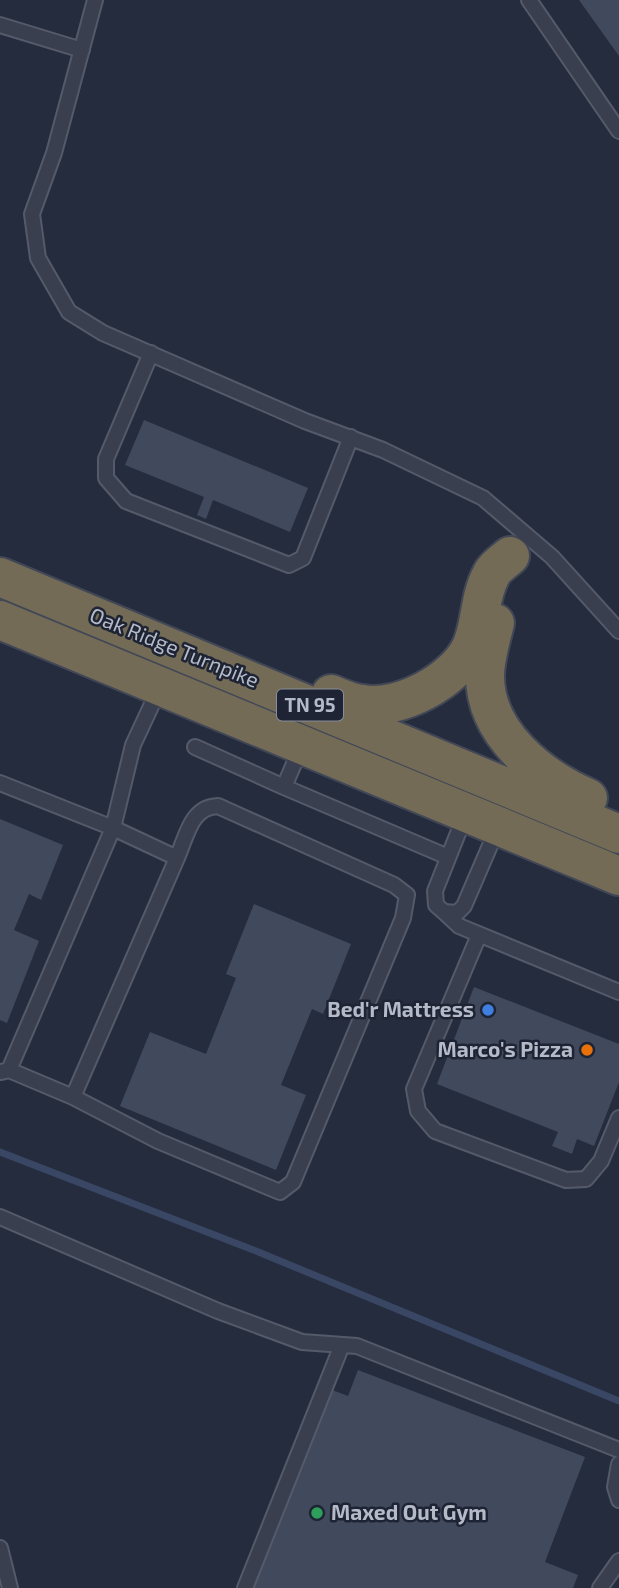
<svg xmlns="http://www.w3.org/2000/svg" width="619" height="1588" viewBox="0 0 619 1588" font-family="'Exo 2',sans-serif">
  <rect width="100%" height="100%" fill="#252c3d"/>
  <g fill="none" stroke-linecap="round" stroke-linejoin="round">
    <!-- stream -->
    <path stroke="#394664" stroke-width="7" d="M0,1152L256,1251L619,1401"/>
  </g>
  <!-- building -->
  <path fill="#414a5d" d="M579,0H619V56Z
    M144,420L308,488L290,532L213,500L206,519L197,515L204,497L125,465Z
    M0,819L63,845L41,900L29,894L14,930L39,941L7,1023L0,1020Z
    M254,904L351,944L323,1014L312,1009L281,1085L306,1095L276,1170L120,1106L150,1032L206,1054L236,978L226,974Z
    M474,987L619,1044V1082L594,1146L577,1139L572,1154L552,1146L558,1132L437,1084Z
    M358,1370L585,1457L545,1562L578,1575L573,1588H251L327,1388L348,1396Z"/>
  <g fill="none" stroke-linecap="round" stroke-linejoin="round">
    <!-- lane casing -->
    <g stroke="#545a69" stroke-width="18">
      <path id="lane" d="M95,0L54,153L32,214L38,258L69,312L103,333L305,421L383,450L483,498L552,557L619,631
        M529,0L619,131
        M0,25L82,50
        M151,353L106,459V478L126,501L289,565L303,558L351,437
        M302,745L284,787L448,857
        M195,747L284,787
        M0,783L113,828L177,858C187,835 191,807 218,806L394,885L407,895L403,918L293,1182L280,1192L158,1141L73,1097L9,1070
        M466,813L435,891L436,905L444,912L457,913L464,906L498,827
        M444,912L459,926L619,992
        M479,935L414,1089L418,1111L435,1131L566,1180L586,1179L601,1161L619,1118
        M1,1072L9,1070L113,828L133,745L160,687
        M73,1097L177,858
        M0,1217L218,1311L302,1342L357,1346L619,1450
        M619,1464L615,1487L619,1500
        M0,1548L10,1588
        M245,1588L342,1345
        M600,1588L619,1561"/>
    </g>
    <!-- highway casing -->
    <g stroke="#414756" stroke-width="42">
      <path id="highway" d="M0,577L619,834
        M0,620L619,876
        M495,623C491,640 485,658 485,676C485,734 540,777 588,798
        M331,694C341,698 351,703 362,704C399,711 455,681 471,647C481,625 479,597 491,575C494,568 504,561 510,556"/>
    </g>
    <!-- lane -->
    <use href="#lane" stroke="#393f4e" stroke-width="14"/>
    <!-- highway -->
    <use href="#highway" stroke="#736b56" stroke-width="38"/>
  </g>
  <!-- markers -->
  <circle fill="#3f7fe0" stroke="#1e2433" stroke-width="2.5" cx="488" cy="1010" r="7"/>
  <circle fill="#e8710a" stroke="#1e2433" stroke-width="2.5" cx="587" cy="1050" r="7"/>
  <circle fill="#2e9e5b" stroke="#1e2433" stroke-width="2.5" cx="317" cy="1513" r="7"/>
  <g text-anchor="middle" stroke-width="5" stroke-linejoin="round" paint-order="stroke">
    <!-- shield labels -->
    <rect fill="#1e2433" stroke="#888d9c" stroke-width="2" x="277" y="689.5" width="66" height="31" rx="5"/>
    <g font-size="19" font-weight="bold" fill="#b5bac9">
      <text x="310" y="712">TN 95</text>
    </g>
    <!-- street labels -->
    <g font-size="21" fill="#b5bac9" stroke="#1e2433">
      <text transform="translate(174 648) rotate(22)" y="7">Oak Ridge Turnpike</text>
    </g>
    <!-- poi labels -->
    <g font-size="21" font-weight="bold" fill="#b5bac9" stroke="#1e2433" text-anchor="end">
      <text x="474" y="1017">Bed'r Mattress</text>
      <text x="573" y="1057">Marco's Pizza</text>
      <text x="331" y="1520" text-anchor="start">Maxed Out Gym</text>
    </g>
  </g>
</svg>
